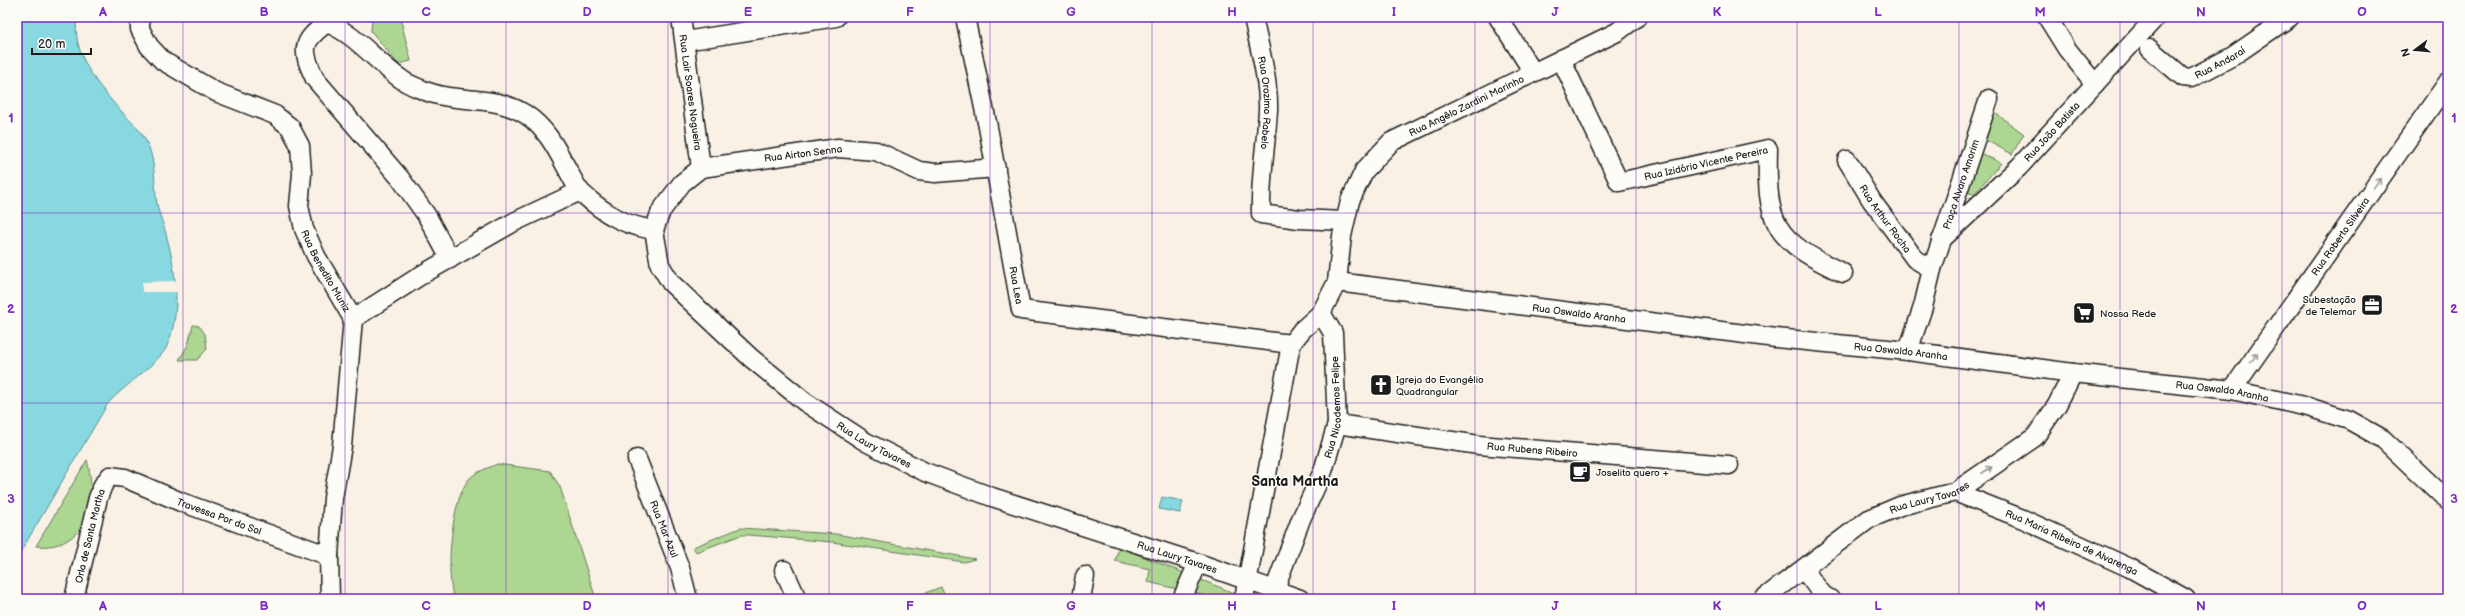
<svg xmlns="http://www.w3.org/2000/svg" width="2465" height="616" viewBox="0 0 2465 616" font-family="'Balsamiq Sans',sans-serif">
  <rect width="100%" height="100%" fill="#f9f1e5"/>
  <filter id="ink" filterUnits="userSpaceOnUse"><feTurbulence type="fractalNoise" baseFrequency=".025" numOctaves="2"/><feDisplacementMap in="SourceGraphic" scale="8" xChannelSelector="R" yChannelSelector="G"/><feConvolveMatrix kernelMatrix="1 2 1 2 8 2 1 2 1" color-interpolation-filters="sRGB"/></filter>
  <g filter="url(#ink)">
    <!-- green -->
    <path fill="#add693" stroke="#647958" d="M372,17H400L411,61L398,64L371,31Z
      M1991,110L2024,134L2012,154L1978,136Z
      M1976,151L2001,163L1974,194L1969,193L1968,188Z
      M193,325L199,326L205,334L207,349L197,360H179L188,345Z
      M87,460C98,500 87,551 36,546Z
      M497,464L550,471L560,487L596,599H454C445,575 451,497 470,478C476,472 488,468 497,464Z
      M740,528L836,534L975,559L964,562L832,542L749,535H741L696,552L693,547Z
      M1119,547L1234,593L1232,599H1219L1148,582L1150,569L1115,561Z
      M941,587L946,599H916L915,597Z"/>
    <!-- water -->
    <path fill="#87d8e0" stroke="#5c8d92" d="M17,17H77C71,54 98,86 122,112C130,121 139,128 145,139C156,158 154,183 157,204C158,212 162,220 164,227C175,264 183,309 167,346C160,363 120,388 107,405L17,558Z
      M1162,497L1183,501L1180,513L1159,509Z"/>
    <!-- pier -->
    <path fill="#f9f1e5" d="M177,281V292H142V282Z"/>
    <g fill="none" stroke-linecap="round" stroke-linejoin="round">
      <!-- street casing -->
      <g stroke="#1c1c1c" stroke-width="21">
        <g id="street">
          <path id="s1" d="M140,17V29L149,46L163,61L216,92L275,115L290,127L300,146L302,174L299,206L304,229L316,256L353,319L342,446L333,498L329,556L330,599"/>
          <path id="s2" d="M681,17L701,168"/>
          <path id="s3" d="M965,17L988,127L1021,310L1291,344"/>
          <path id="s4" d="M1253,17C1259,47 1269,80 1268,110C1266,145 1260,179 1261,214L1299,219L1345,221"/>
          <path d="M1498,17L1533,72"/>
          <path d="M2047,17L2067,49L2095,84"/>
          <path d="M685,41L836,17"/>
          <path id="s5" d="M2150,49L2183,77L2191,78L2233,56L2290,17"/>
          <path id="s6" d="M1561,59L1619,182L1768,149C1766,226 1774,240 1843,273"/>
          <path id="s7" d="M1847,160L1872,201L1915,259L1932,269"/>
          <path id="s8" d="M996,168L935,173L919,171L876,151L838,148L701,168L682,183L661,211L654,230L660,265L671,283L751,358L805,402L866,442L925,472L992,497L1198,563L1300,599"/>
          <path id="s9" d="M1941,240L2019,167L2156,17"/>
          <path d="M450,259L427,216L400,178L315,79C302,51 300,42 327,23C356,34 376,62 401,79C407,84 416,87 423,90C455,104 494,94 525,114C553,132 562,163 579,190C582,194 588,198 592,202C612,218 629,226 654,230"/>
          <path id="s10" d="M1337,282L1776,338L1908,351L2073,373L2232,390L2308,407L2349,420L2383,439L2448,501"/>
          <path d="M353,319L423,274L514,222L580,191"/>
          <path id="s11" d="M1908,351L1923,307L1932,269L1989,99"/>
          <path id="s12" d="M2232,390L2448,82"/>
          <path id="s13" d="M1337,424L1479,445L1729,465"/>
          <path id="s14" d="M637,459L680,568L688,599"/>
          <path id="s15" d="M1955,492L2023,519L2130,568L2186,599"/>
          <path d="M784,570L797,599"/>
          <path d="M1804,570L1823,595L1830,599"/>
          <path id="s16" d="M1274,591L1301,519L1323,471L1337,424L1333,333L1321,313"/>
          <path id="s17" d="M74,599L98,498L103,485L110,476L125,478L181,502L329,556"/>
          <path d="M1081,599L1085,576"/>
          <path d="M1182,599L1198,563"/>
          <path id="s18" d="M1244,599L1291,344L1302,330L1321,313L1337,282L1342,236L1350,201L1364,171L1391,142L1617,32L1637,17"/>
          <path id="s19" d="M1763,599L1869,519L1900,506L1955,492L2035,437L2057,405L2073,373"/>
        </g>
      </g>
      <!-- street -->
      <use href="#street" stroke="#fdfcf7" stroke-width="18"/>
    </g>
    <!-- one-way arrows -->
    <defs><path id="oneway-shaft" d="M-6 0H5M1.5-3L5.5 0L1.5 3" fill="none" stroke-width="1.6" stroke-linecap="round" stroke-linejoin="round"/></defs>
    <g stroke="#989794">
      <use href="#oneway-shaft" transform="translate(2377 183) rotate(-55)"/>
      <use href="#oneway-shaft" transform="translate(2254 358) rotate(-55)"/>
      <use href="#oneway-shaft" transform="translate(1987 470) rotate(-33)"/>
    </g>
  </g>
  <!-- grid -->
  <path fill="none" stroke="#7b2cbf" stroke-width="1" stroke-opacity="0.55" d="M183,17V599M345,17V599M506,17V599M668,17V599M829,17V599M990,17V599M1152,17V599M1313,17V599M1475,17V599M1636,17V599M1797,17V599M1959,17V599M2120,17V599M2282,17V599M17,213H2448M17,403H2448"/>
  <!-- icons -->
  <defs>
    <g id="office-square" transform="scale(1.15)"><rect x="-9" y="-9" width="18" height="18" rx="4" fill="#1c1c1c" stroke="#fdfcf7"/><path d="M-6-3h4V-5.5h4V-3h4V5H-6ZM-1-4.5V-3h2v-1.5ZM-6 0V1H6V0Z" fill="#fff"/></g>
    <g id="supermarket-square" transform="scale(1.15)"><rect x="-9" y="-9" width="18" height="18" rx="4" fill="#1c1c1c" stroke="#fdfcf7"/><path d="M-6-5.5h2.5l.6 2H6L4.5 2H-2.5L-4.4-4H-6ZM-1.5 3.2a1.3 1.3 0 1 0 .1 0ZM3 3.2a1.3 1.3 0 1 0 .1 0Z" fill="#fff"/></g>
    <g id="church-square" transform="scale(1.15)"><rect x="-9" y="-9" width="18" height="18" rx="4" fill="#1c1c1c" stroke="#fdfcf7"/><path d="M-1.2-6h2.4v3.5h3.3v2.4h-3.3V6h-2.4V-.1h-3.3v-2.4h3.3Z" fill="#fff"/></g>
    <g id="cafe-square" transform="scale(1.15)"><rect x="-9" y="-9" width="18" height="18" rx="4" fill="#1c1c1c" stroke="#fdfcf7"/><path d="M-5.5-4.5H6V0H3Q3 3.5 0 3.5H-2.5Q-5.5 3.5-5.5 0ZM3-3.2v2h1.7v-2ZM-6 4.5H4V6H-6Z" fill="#fff"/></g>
  </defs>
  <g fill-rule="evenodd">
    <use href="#office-square" x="2372" y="305"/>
    <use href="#supermarket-square" x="2084" y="313"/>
    <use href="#church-square" x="1381" y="385"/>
    <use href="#cafe-square" x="1580" y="472"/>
  </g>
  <g text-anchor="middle" stroke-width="3" stroke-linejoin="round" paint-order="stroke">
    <!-- street labels -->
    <g font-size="10" fill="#1c1c1c" stroke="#fdfcf7">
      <text dy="4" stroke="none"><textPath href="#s5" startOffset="84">Rua Andaraí</textPath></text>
      <text dy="4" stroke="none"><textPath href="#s2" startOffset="76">Rua Lair Soares Nogueira</textPath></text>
      <text dy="4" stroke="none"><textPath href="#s4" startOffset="87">Rua Orozimo Rabelo</textPath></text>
      <text dy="4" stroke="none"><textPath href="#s18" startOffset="576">Rua Angêlo Zardini Marinho</textPath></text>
      <text dy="4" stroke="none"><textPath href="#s9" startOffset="155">Rua João Batista</textPath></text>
      <text transform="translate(803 153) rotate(-7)" y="4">Rua Airton Senna</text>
      <text dy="4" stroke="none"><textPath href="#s6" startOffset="225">Rua Izidório Vicente Pereira</textPath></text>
      <text dy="4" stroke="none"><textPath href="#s11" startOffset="175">Praça Alvaro Amorim</textPath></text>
      <text dy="4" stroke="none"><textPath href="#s7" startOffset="70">Rua Arthur Rocha</textPath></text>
      <text dy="4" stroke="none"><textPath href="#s12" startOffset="188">Rua Roberto Silveira</textPath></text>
      <text dy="4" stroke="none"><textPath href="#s1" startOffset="348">Rua Benedito Muniz</textPath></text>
      <text dy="4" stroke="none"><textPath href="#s3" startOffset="273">Rua Lea</textPath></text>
      <text dy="4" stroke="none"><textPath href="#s10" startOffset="244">Rua Oswaldo Aranha</textPath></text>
      <text dy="4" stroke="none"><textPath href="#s10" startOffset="568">Rua Oswaldo Aranha</textPath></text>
      <text dy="4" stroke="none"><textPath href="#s10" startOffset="892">Rua Oswaldo Aranha</textPath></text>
      <text dy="4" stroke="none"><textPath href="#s16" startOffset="195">Rua Nicodemos Felipe</textPath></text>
      <text dy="4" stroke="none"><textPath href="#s8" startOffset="698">Rua Laury Tavares</textPath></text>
      <text dy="4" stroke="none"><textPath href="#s13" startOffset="197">Rua Rubens Ribeiro</textPath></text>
      <text dy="4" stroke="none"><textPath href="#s19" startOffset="197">Rua Laury Tavares</textPath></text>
      <text dy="4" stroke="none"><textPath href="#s17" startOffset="246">Travessa Por do Sol</textPath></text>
      <text dy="4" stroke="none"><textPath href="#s14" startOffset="75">Rua Mar Azul</textPath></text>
      <text dy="4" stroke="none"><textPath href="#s17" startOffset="65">Orla de Santa Martha</textPath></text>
      <text dy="4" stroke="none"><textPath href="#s15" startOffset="127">Rua Maria Ribeiro de Alvarenga</textPath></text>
      <text dy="4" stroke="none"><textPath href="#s8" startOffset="1022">Rua Laury Tavares</textPath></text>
    </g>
    <!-- poi labels -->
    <g font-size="10" fill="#1c1c1c" stroke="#fdfcf7" text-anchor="start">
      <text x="2356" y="303" text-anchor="end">Subestação<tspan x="2356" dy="12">de Telemar</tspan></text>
      <text x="2100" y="317">Nossa Rede</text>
      <text x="1396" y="383">Igreja do Evangélio<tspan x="1396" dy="12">Quadrangular</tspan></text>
      <text x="1596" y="476">Joselito quero +</text>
    </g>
    <!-- district labels -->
    <g font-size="14" font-weight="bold" fill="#1c1c1c" stroke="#fdfcf7">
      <text x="1295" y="486">Santa Martha</text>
    </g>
  </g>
  <!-- margin -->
  <rect width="2465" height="616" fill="none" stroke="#fdfcf7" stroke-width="44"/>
  <!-- north arrow -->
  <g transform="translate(2415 50) rotate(254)" stroke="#fdfcf7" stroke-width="3" paint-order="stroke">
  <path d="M0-3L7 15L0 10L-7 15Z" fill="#1c1c1c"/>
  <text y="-6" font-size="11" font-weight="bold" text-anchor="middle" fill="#1c1c1c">N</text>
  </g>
  <!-- scale -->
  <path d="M32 48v6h59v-6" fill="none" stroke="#1c1c1c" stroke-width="2"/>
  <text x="38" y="48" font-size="12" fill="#1c1c1c" stroke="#fdfcf7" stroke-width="3" paint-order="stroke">20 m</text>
  <rect x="22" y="22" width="2421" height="572" fill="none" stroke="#7b2cbf" stroke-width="1.5"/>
  <g font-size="13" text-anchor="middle" font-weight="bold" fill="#7b2cbf">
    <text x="103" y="16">A</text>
    <text x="264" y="16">B</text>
    <text x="426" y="16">C</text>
    <text x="587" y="16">D</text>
    <text x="748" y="16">E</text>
    <text x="910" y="16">F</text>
    <text x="1071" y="16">G</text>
    <text x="1232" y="16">H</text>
    <text x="1394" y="16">I</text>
    <text x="1555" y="16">J</text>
    <text x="1717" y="16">K</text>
    <text x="1878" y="16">L</text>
    <text x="2040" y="16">M</text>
    <text x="2201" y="16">N</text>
    <text x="2362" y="16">O</text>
    <text x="11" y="122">1</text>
    <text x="2454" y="122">1</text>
    <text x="11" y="313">2</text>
    <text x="2454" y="313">2</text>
    <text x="11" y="503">3</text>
    <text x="2454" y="503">3</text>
    <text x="103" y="610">A</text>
    <text x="264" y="610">B</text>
    <text x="426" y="610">C</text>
    <text x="587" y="610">D</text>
    <text x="748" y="610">E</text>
    <text x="910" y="610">F</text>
    <text x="1071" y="610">G</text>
    <text x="1232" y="610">H</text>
    <text x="1394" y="610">I</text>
    <text x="1555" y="610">J</text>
    <text x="1717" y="610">K</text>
    <text x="1878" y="610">L</text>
    <text x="2040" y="610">M</text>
    <text x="2201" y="610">N</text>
    <text x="2362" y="610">O</text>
  </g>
</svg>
